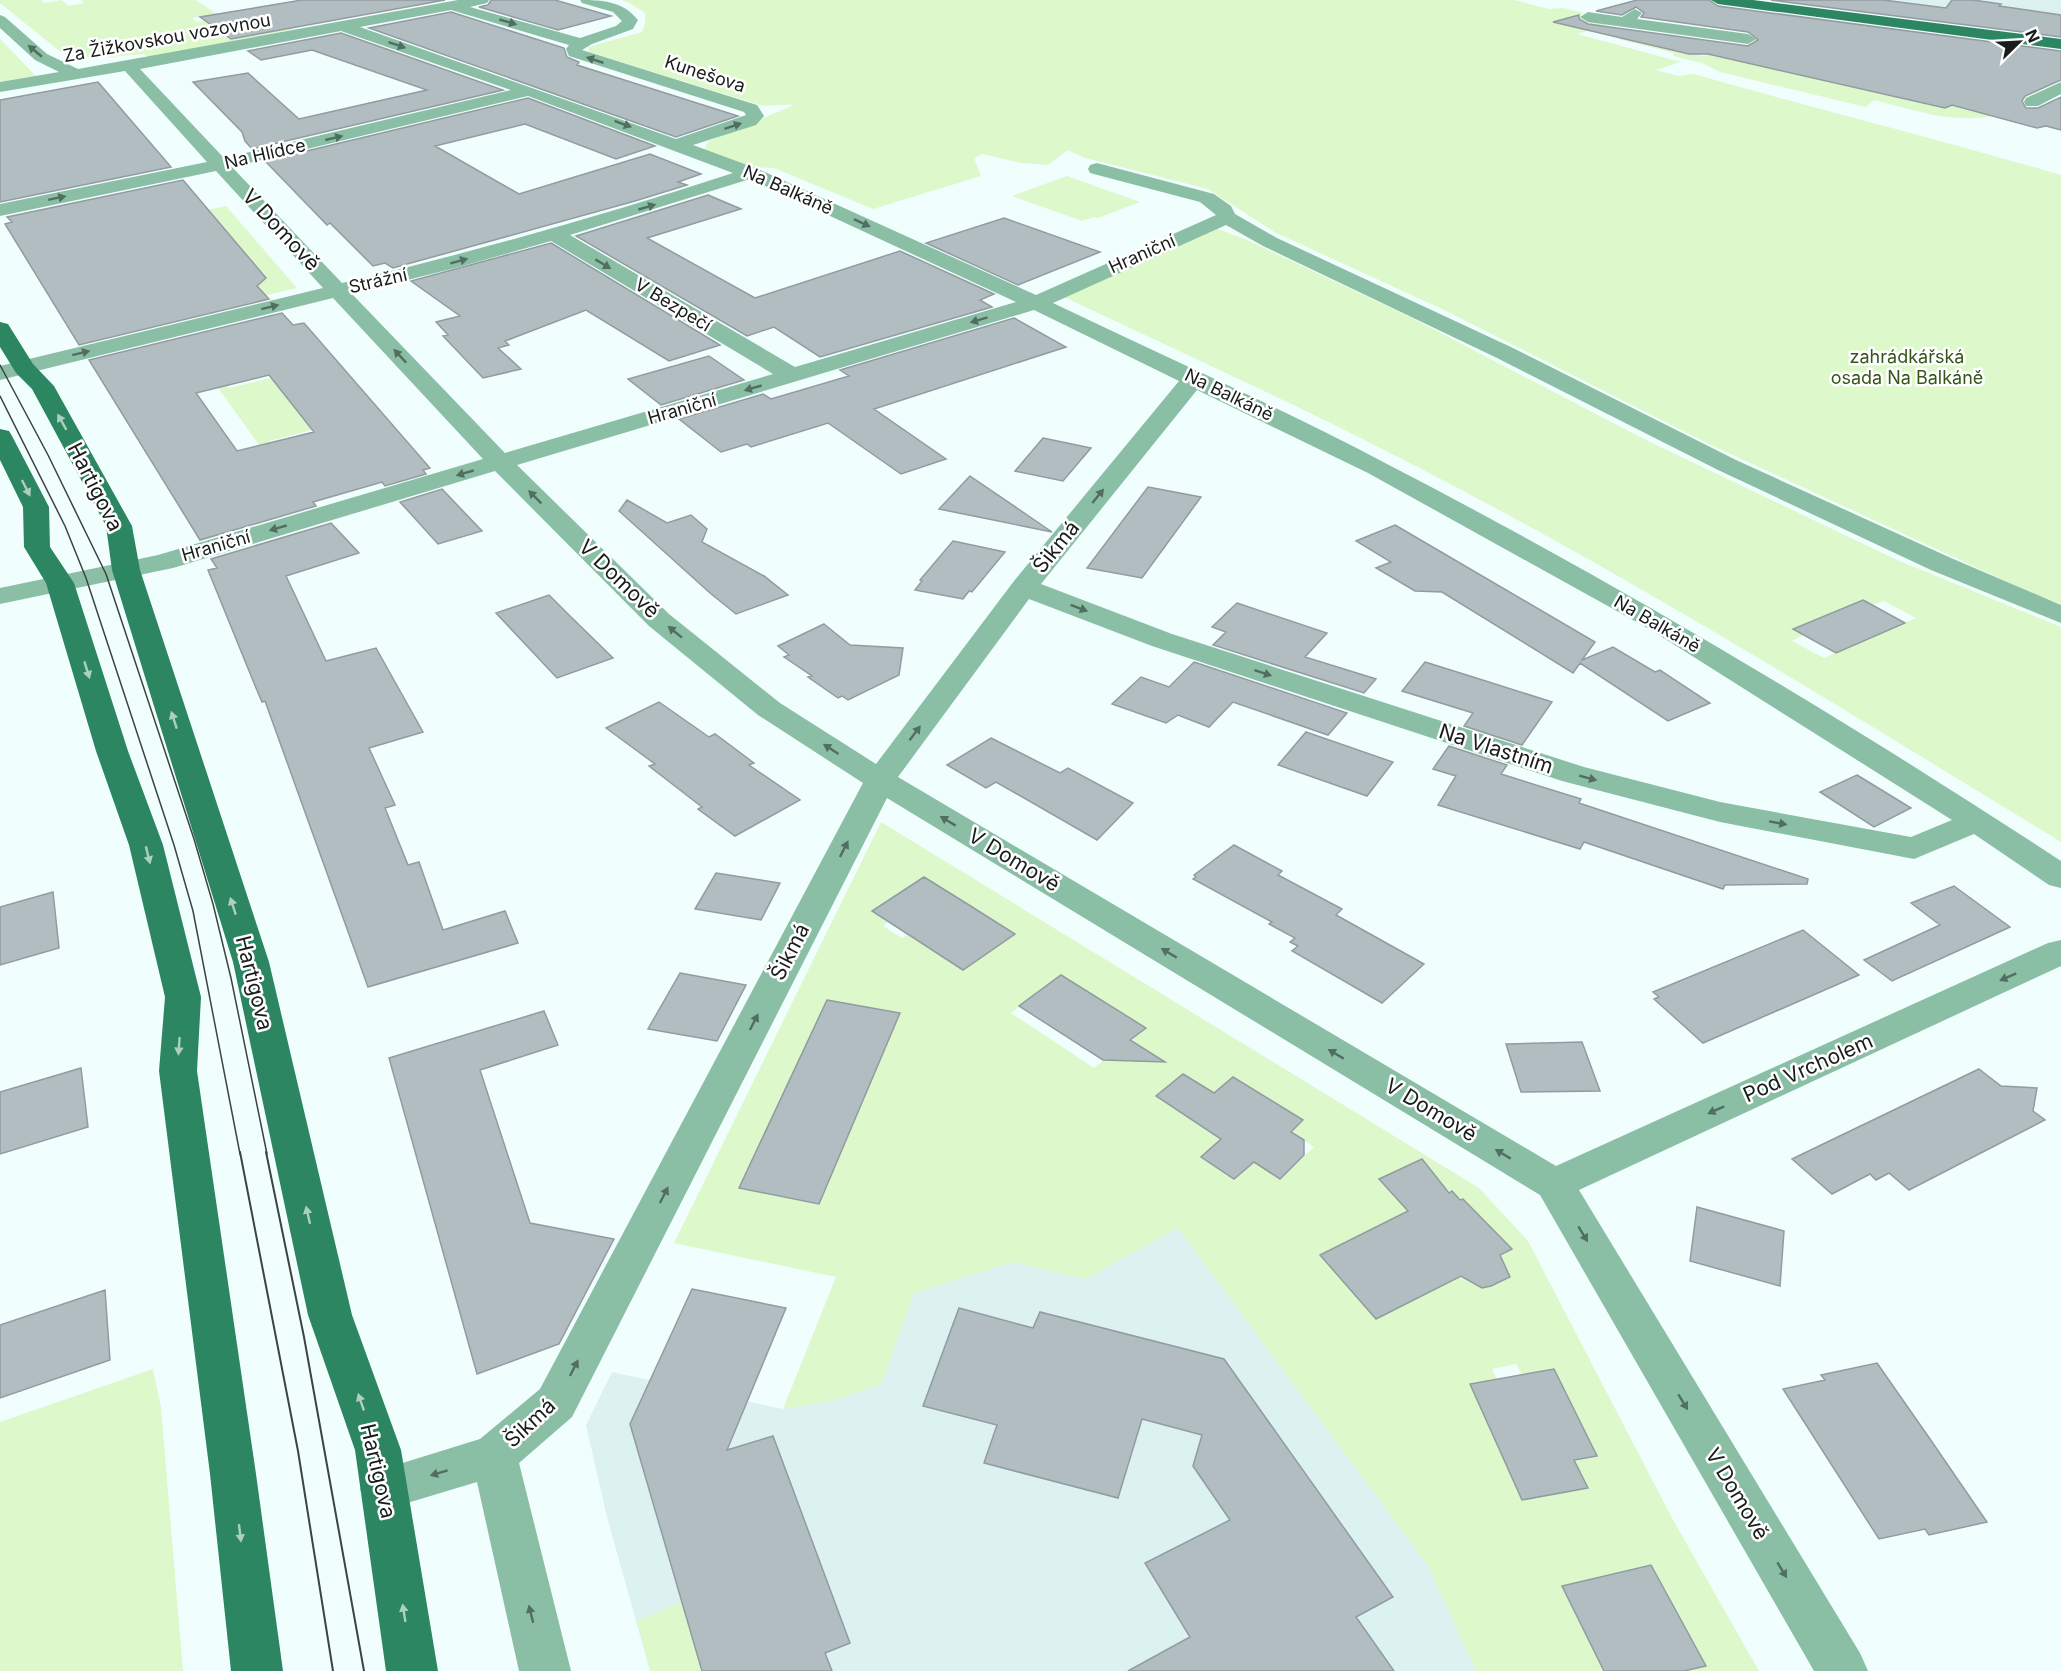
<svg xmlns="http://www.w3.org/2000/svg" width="2061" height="1671" viewBox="0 0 2061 1671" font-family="Inter,sans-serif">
  <rect width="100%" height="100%" fill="#f1fefe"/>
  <!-- built -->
  <path fill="#dbf2f1" d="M1763,0H2061V35L2018,29H1993Z
    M1178,1228L1429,1567L1476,1671H650L607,1517L586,1425L612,1372L783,1409L831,1401L881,1384L914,1293L1013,1262L1085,1279Z"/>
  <!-- green -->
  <path fill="#ddf8ca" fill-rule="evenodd" d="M0,0H41L45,3L62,0L68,6L84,3L81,0H196L217,14L192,18L197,22L216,19L289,26L295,29L149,58L144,54L98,58L67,55L57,49L0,3Z
    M621,0H1514L1549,9L1563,8L1584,13L1578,17L1608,23L1605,26L1577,34L1681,62L1656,70L1678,76L1694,74C1816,109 1939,139 2061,175V604L2025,590L1707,443L1442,309L1276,233L1208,189L1085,158L1068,150L1048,165L1021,163L982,154L974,158L981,176L873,209L774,168L745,167L703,151L709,141L794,105C786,103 771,107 760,105L589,52L588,47L642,32L645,24V13L628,2Z
    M1744,35L2002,79L2045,88L2024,98L1745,62L1945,108L1962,99L2004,112C1964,128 1914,110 1874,100L1866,107L1720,72L1702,63L1673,56L1674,53L1618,39L1625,36L1634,41L1689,54L1704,56L1715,51H1744L1750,40Z
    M0,39L36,76L0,82Z
    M1067,176L1140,202L1098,218L1094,217L1082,221L1012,196Z
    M226,206L297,288L212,308L104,231ZM213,215L244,252L222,256Z
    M1213,227L1247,240L1410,317L1644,439L1895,559L2061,627V842C1843,709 1626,573 1398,457C1287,400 1174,349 1062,296ZM1884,601L1916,618L1824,658L1792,641L1803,635L1794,630Z
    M271,378L312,430L269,441L274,449L264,452L214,382L224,380L229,388Z
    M881,822L1479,1188L1528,1241L1672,1518L1759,1671H1684L1706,1665L1651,1565L1562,1586L1604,1671H1476L1429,1567L1178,1228L1085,1279L1013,1262L914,1293L881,1384L831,1401L783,1409L836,1277L674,1243ZM924,877L1014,934L963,970L907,935L902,938L883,926L888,922L873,911ZM1061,975L1146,1028L1130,1040L1138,1045L1140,1053C1129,1060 1122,1064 1109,1056L1094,1068L1011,1013ZM1183,1074L1214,1093L1233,1077L1303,1120L1291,1132L1314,1147L1280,1178L1254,1162L1234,1179L1201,1157L1221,1139L1156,1096ZM813,1088L865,1097L819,1204L740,1188ZM1422,1159L1420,1162L1450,1192H1453L1511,1249L1497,1257L1505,1265L1508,1273C1502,1282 1493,1286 1482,1288L1465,1273L1376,1319L1321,1255L1408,1211L1379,1179ZM1516,1364L1522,1375L1554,1369L1597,1456L1574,1460L1587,1488L1522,1500L1470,1384L1497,1379L1492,1369Z
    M153,1369L161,1407L183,1671H0V1422Z
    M681,1602L702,1671H650L637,1621Z"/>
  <!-- building -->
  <path fill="#b2bdc2" stroke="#919ba0" stroke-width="1.5" fill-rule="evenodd" d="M302,0H445L231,39L200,17Z
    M491,0H555L611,16L558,30L479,7L488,5Z
    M1637,0H1709L1718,6L2061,51V80L2025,96L2022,101L2026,108H2038L2061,97V130L2046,126L2037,128L1952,105L1945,108L1708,54H1689L1553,22L1579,15V19L1588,24L1748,46L1758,40L1748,32L1641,17L1644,13L1636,7L1622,15L1596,11Z
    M1771,0H1883L1946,8L1952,0H1973L2001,4L1999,6L2061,15V37Z
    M451,12L564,48L567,57L579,62L577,65L738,116L676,137L369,28Z
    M341,33L503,90L252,149L245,141L242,132L193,82L248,73L299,119L427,90L312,50L261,60L248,51Z
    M98,82L171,167L0,202V100Z
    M528,98L655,146L616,159L525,124L435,146L519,194L650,154L701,174L678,182L687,185L635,201L393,268L385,263L373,266L330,223L327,225L265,161Z
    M183,180L266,278L257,286L269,299L79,345L5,224L12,222L7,217Z
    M708,195L741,209L647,238L755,298L900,251L994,294L980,300L992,307L820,357L774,327L747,336L576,236Z
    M1004,218L1100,252L1018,285L926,243Z
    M551,243L720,345L669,361L586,310L505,341L509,345L498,348L521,369L483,378L443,336L448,335L436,322L460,316L411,281Z
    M282,313L293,325L304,323L430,468L423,470L426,474L385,486L382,482L313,502L316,506L200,540L89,360ZM269,375L314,432L237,451L196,393Z
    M1014,318L1066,347L874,409L946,459L901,474L828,423L751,447L747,444L721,452L679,419L763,394L771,399L849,376L840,370Z
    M709,356L744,380L661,405L628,379Z
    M1043,438L1091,448L1063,481L1015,471Z
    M970,476L1052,532L939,509Z
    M1148,487L1201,497L1142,578L1087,568Z
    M442,489L482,531L438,544L400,502Z
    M627,500L667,523L691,515L707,529L702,542L764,576L788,595L736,614L710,593L619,511Z
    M331,523L359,553L286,576L326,661L376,648L423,732L369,748L395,805L385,808L408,865L419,862L443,930L505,911L518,943L368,987L265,701L262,702L256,688L208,570L217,568L211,559Z
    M1395,525L1595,642L1582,660L1613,647L1655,672L1660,670L1710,703L1668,721L1580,663L1573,673L1442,592L1415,591L1376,568L1391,562L1356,541Z
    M953,541L1005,552L972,592L969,591L963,599L915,590L922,581L920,580Z
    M549,595L570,616L613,658L557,678L496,613Z
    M1863,600L1905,623L1836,653L1793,629Z
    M1237,603L1327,633L1305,657L1376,679L1364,693L1213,645L1226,632L1212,627Z
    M824,624L850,645L903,648L899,675L848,700L842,696L838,698L808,677L812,676L784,657L789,655L778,646Z
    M1194,662L1347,713L1328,735L1233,702L1209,727L1178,715L1166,723L1112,704L1141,677L1169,687Z
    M1425,662L1473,677L1552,702L1522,745L1464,726L1473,713L1402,691Z
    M659,702L709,737L715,734L754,763L749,765L800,800L735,836L698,809L702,807L649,766L655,764L606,728Z
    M1306,732L1393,762L1367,796L1278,765Z
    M991,738L1060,773L1068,768L1133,803L1097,840L996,782L986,788L947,765Z
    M1449,746L1507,765L1501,774L1581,799L1579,803L1808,879L1807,884L1725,885L1723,889L1584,842L1580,849L1438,805L1456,776L1433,769Z
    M1857,775L1911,808L1874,827L1820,792Z
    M1234,845L1282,871L1278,875L1342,909L1336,915L1424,964L1382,1003L1292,951L1298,946L1290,942L1295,938L1269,924L1272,922L1193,879L1196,877L1194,875Z
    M716,873L780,883L761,920L695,909Z
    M924,877L969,905L1015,934L963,970L872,911Z
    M1954,886L2010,927L1892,981L1864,960L1940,925L1911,903Z
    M53,892L59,948L0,965V907Z
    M1803,930L1859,975L1703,1043L1654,999L1659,997L1653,992Z
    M680,973L746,985L717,1041L648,1029Z
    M1061,975L1146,1028L1130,1040L1165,1062L1103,1060L1019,1006Z
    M827,1000L900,1013L819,1204L739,1188Z
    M544,1011L558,1045L480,1070L530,1223L614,1239L559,1344L477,1374L389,1058Z
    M1582,1042L1600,1091L1521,1092L1506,1044Z
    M81,1068L88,1127L0,1154V1092Z
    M1979,1069L2001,1086L2037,1088L2033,1111L2045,1120L1909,1190L1889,1173L1876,1180L1870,1174L1832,1194L1792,1159Z
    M1183,1074L1214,1093L1233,1077L1303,1120L1291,1132L1304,1140V1155L1280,1179L1254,1162L1234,1179L1201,1157L1221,1139L1156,1096Z
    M1422,1159L1449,1193L1452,1191L1460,1200L1463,1199L1512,1249L1500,1255L1510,1277L1491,1286L1482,1288L1461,1276L1376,1319L1320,1255L1408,1211L1379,1179Z
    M1697,1207L1784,1231L1780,1286L1690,1261Z
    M692,1289L786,1308L727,1450L773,1436L850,1643L825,1653L832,1671H702L630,1424Z
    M105,1290L110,1360L0,1398V1325Z
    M959,1308L1033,1328L1040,1312L1224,1359L1393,1597L1356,1617L1394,1671H1128L1190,1637L1145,1563L1230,1520L1193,1466L1202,1435L1142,1419L1118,1498L984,1463L997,1425L923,1406Z
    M1877,1363L1930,1439L1987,1522L1929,1535L1925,1529L1879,1539L1783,1389L1825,1380L1821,1375Z
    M1554,1369L1597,1456L1574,1460L1588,1488L1522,1500L1470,1384Z
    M1651,1565L1706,1666L1684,1671H1604L1562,1586Z"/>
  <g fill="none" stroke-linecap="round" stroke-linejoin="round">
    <!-- minor -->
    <path fill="#8abfa5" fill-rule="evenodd" d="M458,0H489L487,3L470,7L580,38L616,26L622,21L613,12L582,3L580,0C602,0 623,1 638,20L633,29L592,44L582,50L757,105L764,116L756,125L693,145L758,169L1036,295L1216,215L1200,202L1090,173L1088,169L1090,165L1097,163L1214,194L1231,206L1235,214L1277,238L1513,348L1736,460L1951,558L2061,605V623L1931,570L1718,470L1497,358L1263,246L1226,225L1053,303C1165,357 1278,406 1387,464C1619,584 1843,718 2061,861V888L2049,885L1974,834L1914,859L1720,822L1562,781L1152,646L1029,599L898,777L1556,1166L2048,943L2061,940V966L1579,1190L1860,1653L1868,1671H1814L1540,1195L887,798L572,1417L519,1463L571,1671H519L477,1482L384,1510L367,1504L360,1489L367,1474L480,1439L540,1389L863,783L758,715L649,626L495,471L173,568L0,604V588L158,555L483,459L333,298L0,380V366L323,288L216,171L0,216V204L207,162L125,71L0,92V82L59,72L35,60L0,28V15L5,17L47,54L78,69ZM451,10L569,45L566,49L569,56L744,112L746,115L676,139L360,27ZM341,31L511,90L224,158L140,69ZM528,96L733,173C604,215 474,252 342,283L232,167ZM750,179L1016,302L795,367L570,235ZM551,241L773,374L505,453L352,294L463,266ZM1034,310L1179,381L1014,581L876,764L780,703L669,614L517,465ZM1197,390L1368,473L1651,630L1952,820L1911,837L1720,802L1584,767L1172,634L1041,584Z
      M1635,9L1642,13L1637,19L1748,34L1756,39L1748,44L1588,22L1580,17L1588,12L1622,17Z
      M2061,82V94L2038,106H2026L2024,102L2026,98Z"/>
    <!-- major -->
    <path fill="#2c8662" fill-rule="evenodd" d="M1711,0H1753L2061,39V49L1718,4Z
      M0,322L8,324L33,364L54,386L132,526L140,570L269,962L352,1315L401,1450L438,1671H386L355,1450L308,1315L233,962L112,570L106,526L32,389L16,373L0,347Z
      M0,429L9,431L12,436L49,507L50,547L74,583L128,751L163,845L201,997L197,1071L256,1474L283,1671H231L210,1474L159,1071L165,997L129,845L96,751L46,583L24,547L23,507L0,460Z"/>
    <!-- tram-far1 -->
    <path stroke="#3d4342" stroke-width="1.5" d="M0,365L48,455L106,574L194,839L213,904L231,978L267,1154
      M0,396L65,526L86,578L174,845L193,911L240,1154"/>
    <!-- tram -->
    <path stroke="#3d4342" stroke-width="2" d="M240,1152L298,1451L333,1671
      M266,1152L304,1337L364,1671"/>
  </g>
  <!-- one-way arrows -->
  <defs><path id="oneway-solid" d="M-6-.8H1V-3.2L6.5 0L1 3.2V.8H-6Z" transform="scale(1.5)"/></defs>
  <g fill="#516e60">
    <use href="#oneway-solid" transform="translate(508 22) rotate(16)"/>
    <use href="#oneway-solid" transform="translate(397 45) rotate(19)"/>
    <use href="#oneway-solid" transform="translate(35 51) rotate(-140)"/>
    <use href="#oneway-solid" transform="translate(595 60) rotate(-162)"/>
    <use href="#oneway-solid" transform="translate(623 124) rotate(20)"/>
    <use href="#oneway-solid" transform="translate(733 126) rotate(-18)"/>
    <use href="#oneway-solid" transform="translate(334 138) rotate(-13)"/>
    <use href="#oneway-solid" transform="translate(57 198) rotate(-12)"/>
    <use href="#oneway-solid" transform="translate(647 207) rotate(-16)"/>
    <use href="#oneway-solid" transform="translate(862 223) rotate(25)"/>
    <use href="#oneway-solid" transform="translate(459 261) rotate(-15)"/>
    <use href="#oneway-solid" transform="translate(603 264) rotate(31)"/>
    <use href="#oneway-solid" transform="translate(270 307) rotate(-14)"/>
    <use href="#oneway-solid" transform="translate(979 320) rotate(163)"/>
    <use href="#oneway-solid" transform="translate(81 353) rotate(-14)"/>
    <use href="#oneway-solid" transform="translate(400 356) rotate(-133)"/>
    <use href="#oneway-solid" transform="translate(753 388) rotate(164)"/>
    <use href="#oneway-solid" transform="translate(465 473) rotate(164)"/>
    <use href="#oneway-solid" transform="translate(1098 496) rotate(-51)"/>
    <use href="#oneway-solid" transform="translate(535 497) rotate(-135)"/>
    <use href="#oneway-solid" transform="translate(278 528) rotate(164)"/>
    <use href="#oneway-solid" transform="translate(1079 608) rotate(21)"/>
    <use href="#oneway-solid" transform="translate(675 632) rotate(-141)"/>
    <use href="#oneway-solid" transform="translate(1263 673) rotate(18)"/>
    <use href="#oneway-solid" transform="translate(915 733) rotate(-53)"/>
    <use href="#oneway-solid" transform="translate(831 749) rotate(-147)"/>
    <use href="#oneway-solid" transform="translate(1588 778) rotate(15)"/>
    <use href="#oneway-solid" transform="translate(948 821) rotate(-149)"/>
    <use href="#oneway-solid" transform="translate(1778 823) rotate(10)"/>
    <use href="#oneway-solid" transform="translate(844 849) rotate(-63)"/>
    <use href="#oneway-solid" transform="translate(1169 953) rotate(-149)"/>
    <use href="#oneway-solid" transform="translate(2008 977) rotate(156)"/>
    <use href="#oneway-solid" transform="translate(754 1022) rotate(-63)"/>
    <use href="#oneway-solid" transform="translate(1336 1054) rotate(-149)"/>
    <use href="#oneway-solid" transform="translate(1716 1110) rotate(156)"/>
    <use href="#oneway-solid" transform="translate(1503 1154) rotate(-149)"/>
    <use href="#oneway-solid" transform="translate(664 1195) rotate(-63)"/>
    <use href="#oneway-solid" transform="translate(1583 1234) rotate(59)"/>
    <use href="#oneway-solid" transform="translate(574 1368) rotate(-63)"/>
    <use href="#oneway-solid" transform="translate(1683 1402) rotate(59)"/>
    <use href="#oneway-solid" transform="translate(439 1473) rotate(163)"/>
    <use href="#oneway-solid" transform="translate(1782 1570) rotate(59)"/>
    <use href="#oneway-solid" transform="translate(531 1614) rotate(-104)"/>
  </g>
  <g fill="#abcfc0">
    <use href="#oneway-solid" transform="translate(62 422) rotate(-119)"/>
    <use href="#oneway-solid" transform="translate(26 488) rotate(63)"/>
    <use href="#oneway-solid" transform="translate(87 670) rotate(73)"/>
    <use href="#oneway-solid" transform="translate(174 720) rotate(-108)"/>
    <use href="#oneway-solid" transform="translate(148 855) rotate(76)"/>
    <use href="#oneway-solid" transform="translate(233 906) rotate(-108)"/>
    <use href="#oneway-solid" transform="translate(179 1046) rotate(94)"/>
    <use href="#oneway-solid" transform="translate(308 1215) rotate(-103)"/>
    <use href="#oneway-solid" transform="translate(361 1402) rotate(-109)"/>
    <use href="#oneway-solid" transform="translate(240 1533) rotate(83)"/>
    <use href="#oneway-solid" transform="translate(404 1613) rotate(-99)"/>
  </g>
  <g text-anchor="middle" stroke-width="5" stroke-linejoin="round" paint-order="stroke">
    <!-- far-street labels -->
    <g font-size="18" fill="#181d1c" stroke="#fff">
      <text transform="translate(167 38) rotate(-10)" y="6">Za Žižkovskou vozovnou</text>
      <text transform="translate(705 74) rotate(18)" y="6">Kunešova</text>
      <text transform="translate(265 154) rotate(-13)" y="6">Na Hlídce</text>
      <text transform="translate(788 190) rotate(24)" y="6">Na Balkáně</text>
      <text transform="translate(1142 254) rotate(-24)" y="6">Hraniční</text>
      <text transform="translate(378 281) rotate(-13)" y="6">Strážní</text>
      <text transform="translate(673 305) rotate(31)" y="6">V Bezpečí</text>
      <text transform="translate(1229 395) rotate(26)" y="6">Na Balkáně</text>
      <text transform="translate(682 409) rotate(-16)" y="6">Hraniční</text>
      <text transform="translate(216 546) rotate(-16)" y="6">Hraniční</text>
      <text transform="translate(1657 624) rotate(30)" y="6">Na Balkáně</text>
    </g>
    <!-- far-park labels -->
    <g font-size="18" fill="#365518" stroke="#fff">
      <text x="1907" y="363">zahrádkářská<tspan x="1907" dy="21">osada Na Balkáně</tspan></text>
    </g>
    <!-- street labels -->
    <g font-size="21" fill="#181d1c" stroke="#fff">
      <text transform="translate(281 230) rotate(47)" y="7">V Domově</text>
      <text transform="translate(95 487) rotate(63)" y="7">Hartigova</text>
      <text transform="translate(1056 547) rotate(-51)" y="7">Šikmá</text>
      <text transform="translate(619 579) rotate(44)" y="7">V Domově</text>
      <text transform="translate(1496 749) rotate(18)" y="7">Na Vlastním</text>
      <text transform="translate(1014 860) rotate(31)" y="7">V Domově</text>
      <text transform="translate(790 952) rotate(-63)" y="7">Šikmá</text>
      <text transform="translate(254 983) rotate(76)" y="7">Hartigova</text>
      <text transform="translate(1808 1068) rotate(-24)" y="7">Pod Vrcholem</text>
      <text transform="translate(1431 1110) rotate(31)" y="7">V Domově</text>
      <text transform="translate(530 1423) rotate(-43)" y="7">Šikmá</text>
      <text transform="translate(378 1471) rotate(77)" y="7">Hartigova</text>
      <text transform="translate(1737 1494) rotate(59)" y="7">V Domově</text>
    </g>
  </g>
  <!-- north arrow -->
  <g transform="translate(2019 42) rotate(66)" stroke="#ffffff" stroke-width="4.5" paint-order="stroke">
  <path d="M0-4.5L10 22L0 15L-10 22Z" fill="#181d1c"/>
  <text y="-9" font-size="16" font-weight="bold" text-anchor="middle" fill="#181d1c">N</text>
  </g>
</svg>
